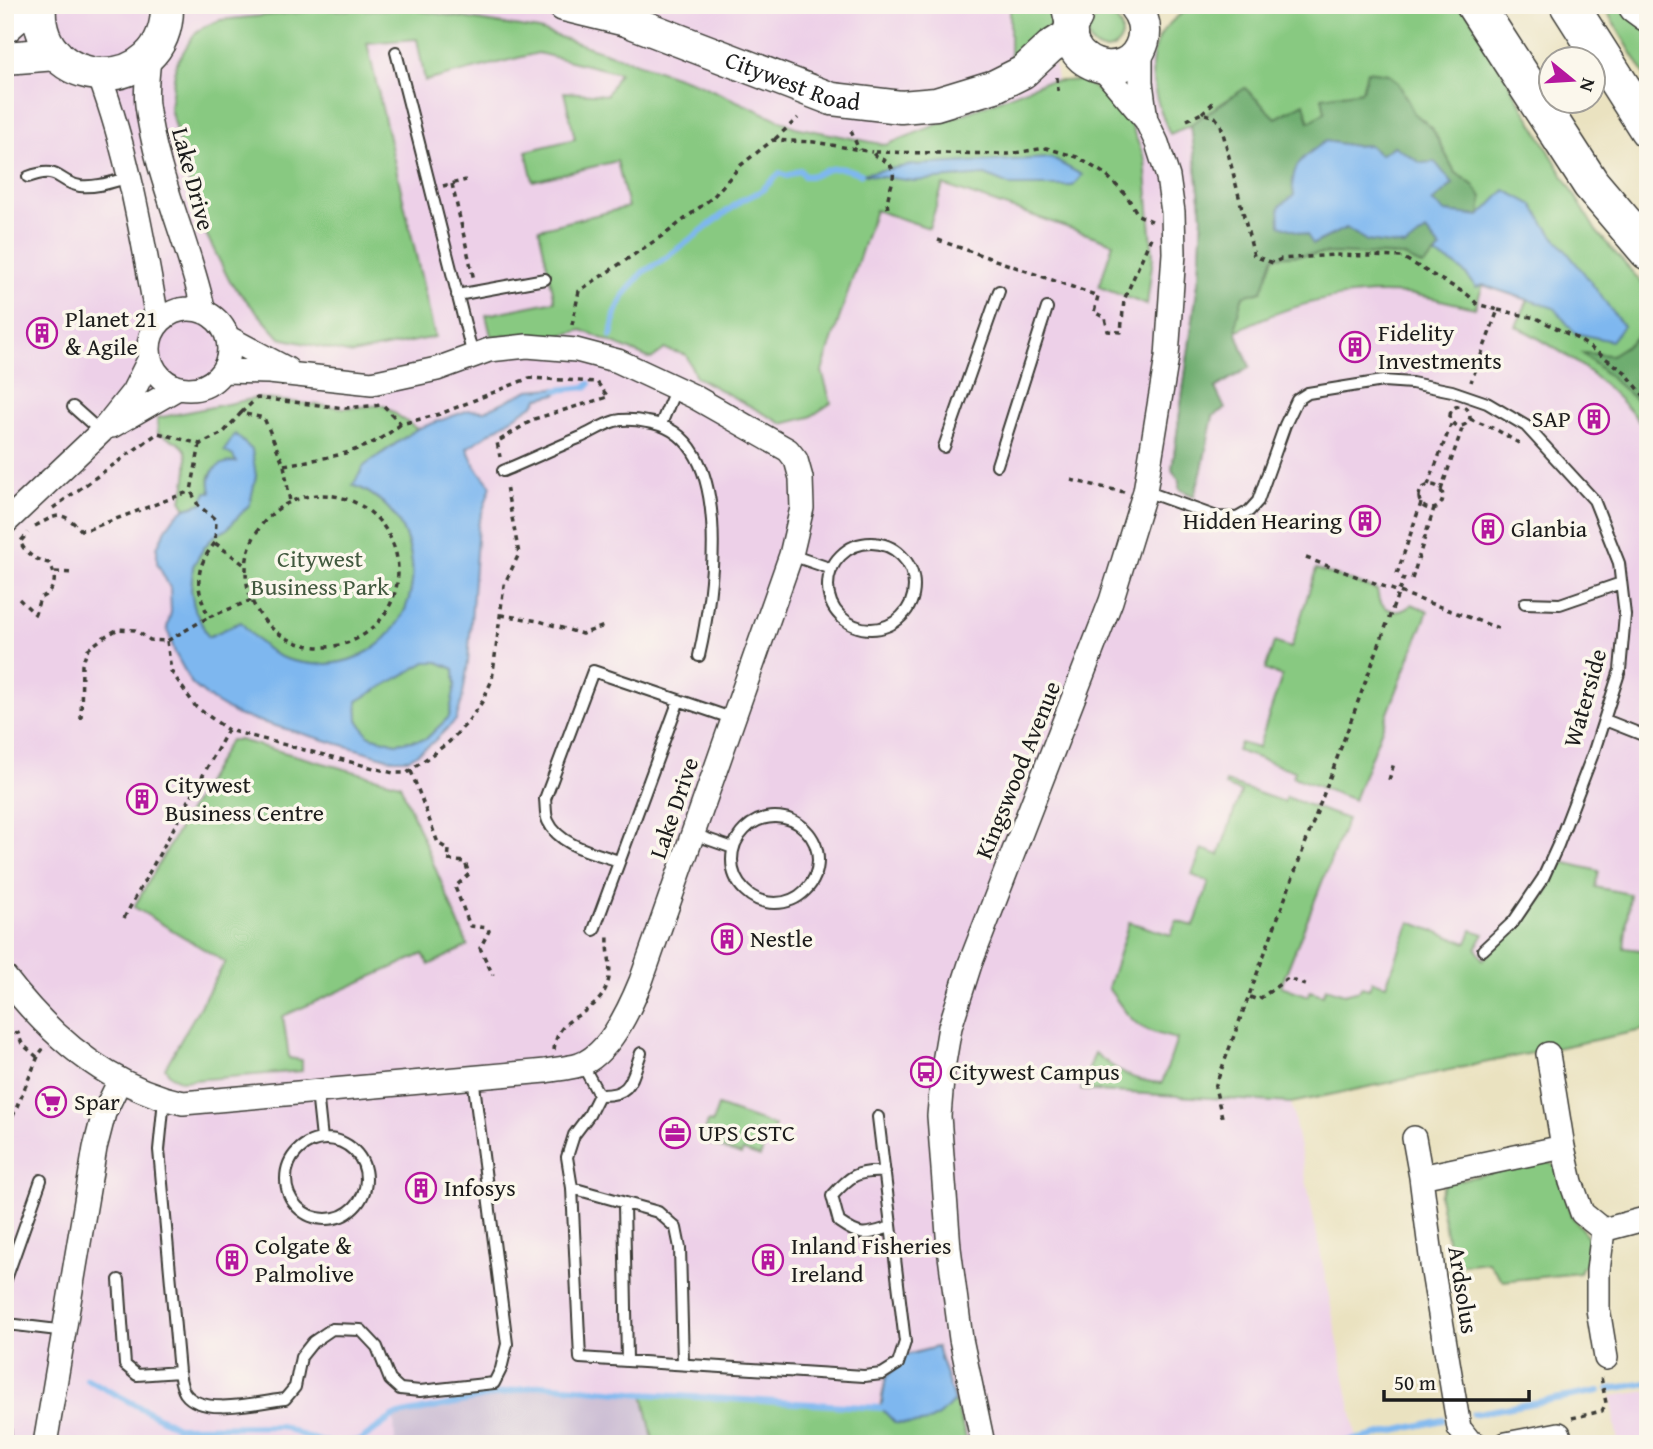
<svg xmlns="http://www.w3.org/2000/svg" width="1653" height="1449" viewBox="0 0 1653 1449" font-family="'Gentium Book Plus',serif">
  <rect width="100%" height="100%" fill="#fbf7ec"/>
  <filter id="ink" filterUnits="userSpaceOnUse"><feTurbulence type="fractalNoise" baseFrequency=".0143" numOctaves="2"/><feDisplacementMap in="SourceGraphic" scale="14" xChannelSelector="R" yChannelSelector="G"/><feConvolveMatrix kernelMatrix="1 2 1 2 8 2 1 2 1" color-interpolation-filters="sRGB"/></filter>
  <filter id="wash" filterUnits="userSpaceOnUse"><feTurbulence type="fractalNoise" baseFrequency=".00686" numOctaves="4" result="noise"/><feDisplacementMap in="SourceGraphic" scale="28" xChannelSelector="R" yChannelSelector="G"/><feGaussianBlur stdDeviation="1.57" result="paint"/><feColorMatrix in="noise" values="0 0 0 0 0 0 0 0 0 0 0 0 0 0 0 0 0 1.4 0 .05"/><feComposite in="paint" operator="in"/></filter>
  <g filter="url(#wash)">
    <rect width="100%" height="100%" fill="#eae2c0"/>
    <!-- built -->
    <path fill="#edd0e8" d="M5,5H1056V20L1035,40L1046,50L1055,67L1057,81L1082,80L1114,102L1124,94L1164,30L1175,19L1197,5H1463L1593,226L1648,289V1029L1291,1103L1358,1444H5Z
      M1648,1391V1444H1618L1611,1396Z"/>
    <!-- industrial -->
    <path fill="#ccbed4" d="M542,1385L643,1394L654,1444H395L394,1416Z"/>
    <!-- green -->
    <path fill="#88c981" stroke="#52724e" stroke-width="2" d="M1010,5H1056V20L1022,53L1010,61Z
      M1197,5H1463L1596,231L1648,290V433C1609,381 1572,356 1516,326L1528,300L1483,285L1475,308C1459,305 1443,300 1427,297C1362,285 1293,302 1236,331L1250,367L1215,388L1225,409L1213,416L1202,469L1194,496L1179,489V480L1172,469L1199,276L1202,216L1191,125L1170,134C1147,83 1137,33 1197,5Z
      M1603,5H1625L1648,20V80Z
      M409,9L539,30L699,84L795,127L886,145L1044,82L1082,80L1114,102L1131,125L1145,160L1153,257L1147,305L1099,287L1113,243L943,185L929,228L875,210L822,371L831,403L810,417L783,424L696,377L686,355L665,349L651,359L582,330L562,335L491,336L486,315L555,301L539,229L628,207L617,161L533,181L526,151L575,139L564,92L607,95L619,73L538,53L425,81L417,39L367,43L435,337L352,354L280,338L230,282L198,218L170,108L176,64L193,36L203,27L220,20L322,10Z
      M1088 33a17 17 0 1 1 34 0a17 17 0 1 1-34 0Z
      M257,398L345,408L383,405L417,429L379,455L354,485C380,496 399,514 407,541C429,607 382,669 312,664C300,663 287,661 276,655C262,647 251,635 241,623L208,638L194,608L191,590L193,566L205,546L214,535L226,530L256,476L234,456L237,462C218,467 203,468 212,493L203,503L186,508L181,500C185,489 191,457 184,448C179,441 166,437 158,433L157,418Z
      M1316,569L1377,590L1379,601C1389,613 1401,615 1412,604L1428,611L1354,800L1293,777L1295,771L1237,751L1240,743L1258,748L1282,676L1265,670L1274,642L1291,648Z
      M426,662H438L454,669L455,686L449,717L426,739L396,743L369,736L358,720L357,701Z
      M230,740H239L400,784L468,946L429,965L423,954L283,1016L289,1058L302,1060V1071L182,1081L171,1076L165,1068L225,962L134,907Z
      M1226,782L1284,802L1286,797L1347,819L1281,986L1309,996L1310,991L1323,995L1326,988L1344,994L1360,990L1361,987L1369,989L1372,981L1386,985L1410,922L1467,943L1472,930L1484,934L1476,948L1483,960L1544,897L1562,862L1599,871L1595,887L1630,894L1624,948L1648,951V1029L1291,1103L1081,1090L1095,1053C1118,1072 1132,1081 1162,1083L1177,1039C1133,1029 1133,1022 1108,988L1129,922L1171,935L1176,921L1194,926L1209,882L1192,875L1202,849L1219,855L1241,792L1225,786Z
      M718,1106L775,1126L769,1141H766L760,1157L743,1151L741,1155L701,1141L708,1122L712,1123Z
      M1547,1161L1556,1167L1571,1215L1588,1237L1586,1266L1581,1267L1579,1273L1503,1281L1488,1262L1452,1266L1439,1196L1445,1183Z
      M937,1347L968,1444H654L643,1394L880,1408L886,1377L907,1355Z"/>
    <!-- forest -->
    <path fill="#6ead6f" stroke="#456446" stroke-width="2" d="M1367,71L1389,74L1399,84L1414,113L1432,128L1455,172L1473,185L1482,197L1480,216L1445,212L1431,203L1453,184L1394,146L1380,155L1369,145L1354,146L1326,141L1294,195L1281,225L1307,235L1314,244L1346,228L1367,241L1405,246L1426,231L1441,249L1423,266L1403,256L1333,253L1274,257L1262,291L1243,296C1231,331 1237,335 1250,367L1215,388L1225,409L1213,416L1202,469L1194,496L1179,489V480L1172,470L1199,276L1202,216L1191,124L1245,88L1276,118L1304,103L1309,122L1325,112L1322,97L1362,91Z
      M1645,328L1648,330V405L1636,400L1582,353L1611,355L1630,343Z"/>
    <!-- water -->
    <path fill="#7eb7ef" stroke="#4d6a86" stroke-width="2" fill-rule="evenodd" d="M1326,141L1354,146L1369,145L1380,155L1394,146L1421,163L1435,162L1453,184L1432,202L1445,212L1480,216L1505,190L1533,205L1545,225L1584,273L1623,326L1611,341L1575,333L1554,308L1483,285L1476,287C1464,270 1454,262 1435,256L1441,249L1426,231L1405,246L1367,241L1346,228L1313,244L1307,235L1280,225L1279,207L1294,195C1288,166 1304,156 1326,141Z
      M1051,158L1082,175L1073,186H1011L985,175L914,181L861,174L912,165Z
      M555,388L557,394L539,398L534,404L467,448L475,466L491,486L478,525L468,663L462,700L456,720L430,745L409,759H391L237,715L213,701L192,684L175,653L167,628L171,612L170,588L157,563V547L166,529L176,515L186,508L203,503L206,492H211C206,473 217,461 236,462L233,456L224,451L235,434L252,450L256,476L250,504L226,530L214,536L205,546L193,566L191,590L194,608L208,637L241,622C251,635 262,647 276,655C287,661 300,663 312,664C382,669 429,606 407,540C398,514 379,495 353,485L364,466L417,429L469,410L485,411L529,390ZM426,662H438L454,669L455,686L449,717L426,739L396,743L369,736L358,720L357,701Z
      M937,1347L954,1401C934,1423 925,1426 895,1423L881,1408L886,1377L907,1355Z"/>
    <g fill="none" stroke-linecap="round" stroke-linejoin="round">
      <!-- stream -->
      <path stroke="#7eb7ef" stroke-width="6" d="M611,336L615,315L624,295L643,272L662,261L742,200L761,191L780,173L787,176L800,170L804,176C814,177 818,173 826,170C837,166 851,170 861,174
        M557,390L587,387L589,384
        M87,1379L177,1427L281,1426L309,1438L332,1444L359,1441L394,1416L542,1385L643,1394L881,1408L887,1405
        M1609,1389L1648,1383
        M1473,1414L1599,1391
        M1337,1444L1443,1420"/>
    </g>
  </g>
  <g filter="url(#ink)">
    <g fill="none" stroke-linecap="round" stroke-linejoin="round">
      <!-- service casing -->
      <g stroke="#3b3a35" stroke-width="14">
        <path id="service" d="M396,52L473,356
          M28,177C61,165 56,182 80,186C96,188 115,181 130,177
          M457,295L545,279
          M73,407L101,432
          M661,424L676,388
          M944,447L999,291
          M997,465L1047,308
          M503,471C529,460 555,448 581,437C592,432 604,424 615,421C625,419 637,420 647,422C737,434 713,595 699,656
          M1145,491L1217,517L1237,518L1249,511L1258,501L1285,425L1297,400L1308,393L1383,381L1412,383L1452,391L1487,403L1526,426L1594,500L1619,563L1625,615L1620,670L1594,751L1558,845L1543,878L1514,921L1483,950
          M828 586a43 43 0 1 1 86 0a43 43 0 1 1-86 0Z
          M791,555L832,569
          M1525,603L1560,604L1621,583
          M1605,720L1648,737
          M732 860a43 43 0 1 1 86 0a43 43 0 1 1-86 0Z
          M693,834L733,848
          M619,861C596,853 559,846 548,821C545,815 546,806 545,799L593,671L734,719
          M594,930L679,700
          M582,1064L599,1095L589,1115L574,1135L567,1157L572,1188L580,1358L864,1376L882,1374L898,1364L905,1342L878,1117
          M317,1092L322,1139
          M599,1095C632,1096 631,1080 641,1053
          M164,1099L159,1150L179,1372C180,1378 181,1387 185,1393C202,1417 259,1402 285,1399L295,1387L301,1357L313,1342L332,1329L361,1330L377,1347L390,1380L400,1389L420,1391L494,1383L501,1369L507,1344L473,1077
          M286 1179a40 40 0 1 1 80 0a40 40 0 1 1-80 0Z
          M885,1172C857,1170 850,1176 832,1196L839,1222C862,1238 865,1235 891,1227
          M572,1188L658,1212L676,1228L680,1248L683,1364
          M624,1204L627,1360
          M119,1280L125,1365L137,1375L179,1372
          M5,1282L41,1180
          M5,1325H16L66,1331
          M5,1426L6,1444"/>
      </g>
      <!-- minor casing -->
      <g stroke="#3b3a35" stroke-width="26">
        <path id="minor" d="M1141,47V82L1146,120
          M149,57C148,72 145,90 147,105C156,177 189,242 204,312
          M99,75C129,155 143,240 158,324
          M149 349a40 40 0 1 1 80 0a40 40 0 1 1-80 0Z
          M227,337L287,369
          M112,426L178,388
          M5,523L101,432L133,392L150,358
          M5,977C50,1036 109,1087 183,1103L546,1071C557,1069 569,1068 579,1065C609,1055 630,1008 641,981L791,555L802,508L801,478L796,460L788,450L693,396L618,361L576,350L527,346L489,350L437,369L372,383L269,372L223,371
          M1548,1054L1563,1147L1571,1182L1582,1213L1603,1230
          M1414,1138L1421,1177L1563,1147
          M1421,1177L1433,1272L1459,1428L1471,1443L1476,1444
          M1606,1358L1598,1309V1271L1603,1230L1648,1218
          M45,1444L95,1148L104,1113L120,1080
          M983,1444L961,1339L949,1248L939,1116L943,1068L950,1027L970,964L1111,601L1145,491L1167,357L1174,253L1173,212L1168,177L1157,143L1146,120L1102,68
          M1506,1444L1559,1434"/>
      </g>
      <!-- secondary casing -->
      <g stroke="#3b3a35" stroke-width="35">
        <g id="secondary">
          <path d="M40,5C33,94 169,100 167,5"/>
          <path id="s1" d="M564,5L626,20L832,99L901,107L936,104L995,86L1023,72L1050,47L1071,34"/>
          <path d="M1074,15C1053,64 1129,90 1143,41C1146,27 1143,16 1134,5"/>
          <path d="M5,27L30,5"/>
          <path d="M5,58L56,54"/>
        </g>
      </g>
      <!-- trunk casing -->
      <g stroke="#3b3a35" stroke-width="40">
        <path id="trunk" d="M1070,5L1073,18
          M1475,5L1591,184L1648,251
          M1569,5L1648,129
          M1637,5L1648,13"/>
      </g>
      <!-- path -->
      <path stroke="#3b3a35" stroke-width="3.5" stroke-dasharray="5 5" stroke-linecap="butt" d="M1057,77L1058,91
        M1202,113L1214,102
        M1187,120L1202,113L1215,117L1221,125L1254,256L1273,263L1281,259L1334,255L1402,257L1468,295L1477,304L1498,310L1471,382
        M851,131L859,150
        M775,139L798,118
        M452,184L474,280
        M443,186L466,180
        M888,208C884,196 900,176 890,165C885,158 877,160 872,152L1008,154L1046,148L1077,157L1105,174L1127,196L1138,215L1152,221
        M938,240L1098,296L1094,312L1105,318L1108,331L1121,332L1124,300L1152,235
        M1498,310L1536,318L1578,339L1625,372L1648,401
        M572,325L579,291L668,232L713,197L741,165L773,140L814,142L872,152
        M1450 416a10 10 0 1 1 20 0a10 10 0 1 1-20 0Z
        M241,413L257,398L345,408L383,405L401,424L440,414L529,378L597,382L608,397L534,419L497,442L500,457
        M1470,419L1497,430L1522,445
        M200,444L191,491L198,505L216,520L215,543L246,566
        M284,465C330,457 365,454 401,424
        M1071,480L1124,492
        M1428,485L1452,422
        M1419 497a12 12 0 1 1 24 0a12 12 0 1 1-24 0Z
        M1441,490L1463,426
        M246 571a76 76 0 1 1 152 0a76 76 0 1 1-152 0Z
        M53,508L158,433L200,444L223,433L241,413L264,418L284,465L290,502
        M35,526C59,514 61,510 81,530L89,529L191,491
        M215,543C194,568 195,589 209,617L252,600
        M1306,558L1498,628
        M55,572L74,573
        M1397,574L1421,503
        M1412,579L1434,508
        M19,599L35,614L40,598C56,591 58,576 49,563C35,560 27,555 20,542L28,533
        M501,615L539,621L582,634L604,626
        M167,641L171,671L196,707L228,730
        M81,719L82,665L87,650L104,637L118,629L135,630L150,640L167,641L209,617
        M411,771L438,843L449,850L448,860L465,862L469,874L455,887L470,926L488,928L489,931L480,948L493,975
        M1389,780L1394,763
        M124,918L228,730L393,773H407L449,742L467,723L482,702L492,680L504,585L519,554L506,486
        M1250,997L1258,1000L1288,978L1307,986
        M5,1030L18,1033L22,1044L37,1057
        M554,1050C558,1010 595,1020 607,985C613,970 607,952 608,936
        M1222,1117L1215,1087L1405,575
        M5,1135L39,1054L43,1049
        M1572,1418L1602,1411L1606,1403L1601,1377"/>
      <!-- service -->
      <use href="#service" stroke="#fff" stroke-width="10"/>
      <!-- minor -->
      <use href="#minor" stroke="#fff" stroke-width="23"/>
      <!-- secondary -->
      <use href="#secondary" stroke="#fff" stroke-width="32"/>
      <!-- trunk -->
      <use href="#trunk" stroke="#fff" stroke-width="37"/>
    </g>
  </g>
  <!-- icons -->
  <defs>
    <g id="building-ring" transform="scale(1.575)"><circle r="9.5" fill="#fbf7ec" stroke="#b5179e" stroke-width="1.5"/><path d="M-4-6H4V6H1V3H-1V6H-4ZM-2.5-4.3h1.7v1.8h-1.7ZM.8-4.3h1.7v1.8H.8ZM-2.5-1h1.7V.8h-1.7ZM.8-1h1.7V.8H.8Z" fill="#b5179e"/></g>
    <g id="bus-ring" transform="scale(1.575)"><circle r="9.5" fill="#fbf7ec" stroke="#b5179e" stroke-width="1.5"/><path d="M-5-6H5V4H4V6H2V4H-2V6H-4V4H-5ZM-3.5-4V0h7V-4ZM-3.5 1.2v1.5H-2V1.2ZM2 1.2v1.5H3.5V1.2Z" fill="#b5179e"/></g>
    <g id="supermarket-ring" transform="scale(1.575)"><circle r="9.5" fill="#fbf7ec" stroke="#b5179e" stroke-width="1.5"/><path d="M-6-5.5h2.5l.6 2H6L4.5 2H-2.5L-4.4-4H-6ZM-1.5 3.2a1.3 1.3 0 1 0 .1 0ZM3 3.2a1.3 1.3 0 1 0 .1 0Z" fill="#b5179e"/></g>
    <g id="office-ring" transform="scale(1.575)"><circle r="9.5" fill="#fbf7ec" stroke="#b5179e" stroke-width="1.5"/><path d="M-6-3h4V-5.5h4V-3h4V5H-6ZM-1-4.5V-3h2v-1.5ZM-6 0V1H6V0Z" fill="#b5179e"/></g>
  </defs>
  <g fill-rule="evenodd">
    <use href="#building-ring" x="42" y="333"/>
    <use href="#building-ring" x="1355" y="347"/>
    <use href="#building-ring" x="1594" y="419"/>
    <use href="#building-ring" x="1365" y="521"/>
    <use href="#building-ring" x="1488" y="529"/>
    <use href="#building-ring" x="142" y="799"/>
    <use href="#building-ring" x="727" y="939"/>
    <use href="#bus-ring" x="926" y="1072"/>
    <use href="#supermarket-ring" x="51" y="1102"/>
    <use href="#office-ring" x="675" y="1133"/>
    <use href="#building-ring" x="421" y="1188"/>
    <use href="#building-ring" x="232" y="1260"/>
    <use href="#building-ring" x="768" y="1260"/>
  </g>
  <g text-anchor="middle" stroke-width="7" stroke-linejoin="round" paint-order="stroke">
    <!-- street labels -->
    <g font-size="24" fill="#1c1c1c" stroke="#fbf7ec">
      <text dy="8" stroke="none"><textPath href="#s1" startOffset="242">Citywest Road</textPath></text>
      <text transform="translate(193 179) rotate(75)" y="8">Lake Drive</text>
      <text transform="translate(1585 698) rotate(-74)" y="8">Waterside</text>
      <text transform="translate(1018 770) rotate(-68)" y="8">Kingswood Avenue</text>
      <text transform="translate(674 808) rotate(-71)" y="8">Lake Drive</text>
      <text transform="translate(1463 1290) rotate(81)" y="8">Ardsolus</text>
    </g>
    <!-- poi labels -->
    <g font-size="24" fill="#1c1c1c" stroke="#fbf7ec" text-anchor="start">
      <text x="65" y="327">Planet 21<tspan x="65" dy="28">&amp; Agile</tspan></text>
      <text x="1378" y="341">Fidelity<tspan x="1378" dy="28">Investments</tspan></text>
      <text x="1571" y="427" text-anchor="end">SAP</text>
      <text x="1342" y="529" text-anchor="end">Hidden Hearing</text>
      <text x="1511" y="537">Glanbia</text>
      <text x="165" y="793">Citywest<tspan x="165" dy="28">Business Centre</tspan></text>
      <text x="750" y="947">Nestle</text>
      <text x="949" y="1080">Citywest Campus</text>
      <text x="74" y="1110">Spar</text>
      <text x="698" y="1141">UPS CSTC</text>
      <text x="444" y="1196">Infosys</text>
      <text x="255" y="1254">Colgate &amp;<tspan x="255" dy="28">Palmolive</tspan></text>
      <text x="791" y="1254">Inland Fisheries<tspan x="791" dy="28">Ireland</tspan></text>
    </g>
    <!-- park labels -->
    <g font-size="24" fill="#42593f" stroke="#fbf7ec">
      <text x="320" y="567">Citywest<tspan x="320" dy="28">Business Park</tspan></text>
    </g>
  </g>
  <!-- margin -->
  <rect width="1653" height="1449" fill="none" stroke="#fbf7ec" stroke-width="28"/>
  <!-- north arrow -->
  <g transform="translate(1572 80) rotate(108)"><circle r="33" fill="#fbf7ec" stroke="#a29f99" stroke-width="2"/>
  <path d="M0-5L12 26L0 18L-12 26Z" fill="#b5179e"/>
  <text y="-10" font-size="19" font-weight="bold" text-anchor="middle" fill="#1c1c1c">N</text>
  </g>
  <!-- scale -->
  <path d="M1384 1390v10h145v-10" fill="none" stroke="#1c1c1c" stroke-width="3.5"/>
  <text x="1394" y="1390" font-size="21" fill="#1c1c1c" stroke="#fbf7ec" stroke-width="5" paint-order="stroke">50 m</text>
</svg>
